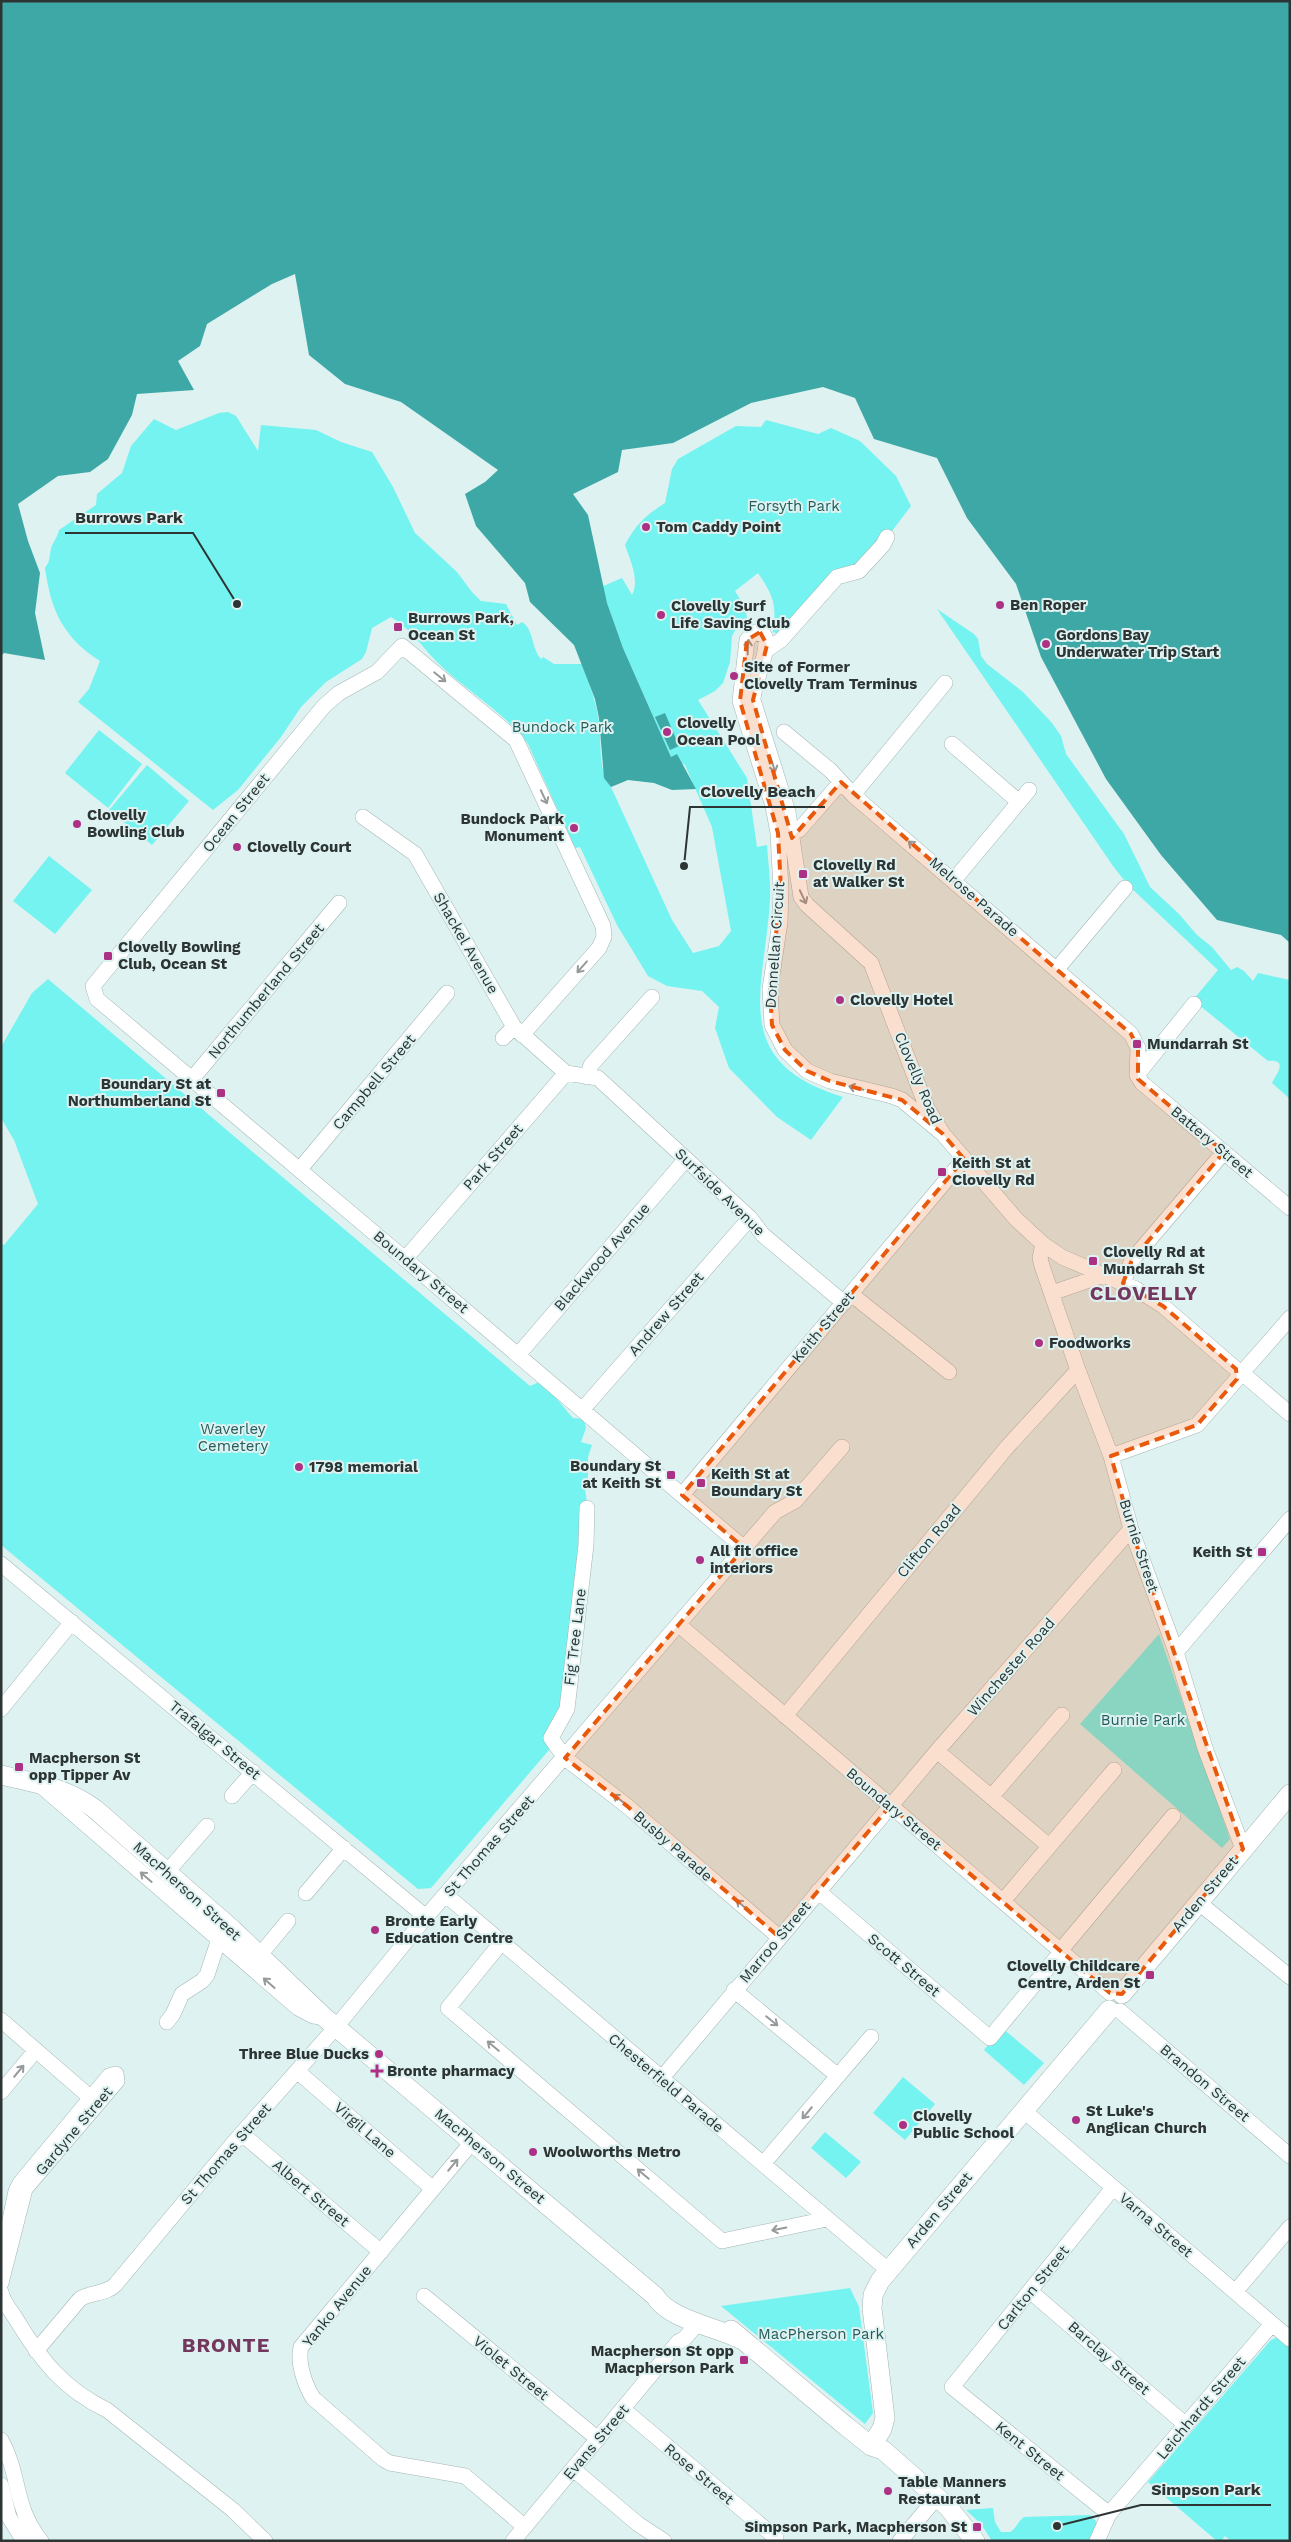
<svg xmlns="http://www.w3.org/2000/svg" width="1291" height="2542" viewBox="0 0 1291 2542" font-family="'Work Sans',sans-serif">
  <rect width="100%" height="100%" fill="#ddf2f1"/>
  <!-- green -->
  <path fill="#74f3f0" d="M228,412L236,416L258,451L261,425L316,430L341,442L372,452L393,487L415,533L457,572L472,592L481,601L506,604L517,625L522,622C534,629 531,648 541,659L543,657L554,664H582C588,681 595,698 598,716C603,739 596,768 611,787L672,920L693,953L719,946L731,931L712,827L685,765L671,757L623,648L601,587L622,578L632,595C640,580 630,560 625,545C637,523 645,516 665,503L672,469L678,459L736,426L761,427L766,420L818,434L831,428L860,441L896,476L911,506L892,531L857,564L831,573L778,634L773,632C777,604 773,595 758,573L735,591L745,607L747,618L737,627L732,636L730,662L723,683L715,691L698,700L747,778L757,847L767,845C768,863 771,881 770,899C765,990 727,1061 843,1097L811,1140L777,1117L729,1068L715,1028L719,1007L702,991L667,986L648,976L617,925L580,847L575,848L528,744C506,713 465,690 438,663C422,647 411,629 391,617L372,628L366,652L362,659L326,682L301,707L281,737L238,790L213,810L78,702L89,689L100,661C63,637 51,611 45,568C51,560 49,557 51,549C52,543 58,537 59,530L96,505L97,494L122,473L131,446L154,419L176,430L219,413Z
    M937,609L974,634L978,639L981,656L987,664L1023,692L1052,723L1061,736L1066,754L1124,834L1150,887L1179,914L1197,935L1212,947L1231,970L1237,967L1244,971L1253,981L1258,973L1290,980V1099L1272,1083C1275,1076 1290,1059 1268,1061L1193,1000L1218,970L1128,885L1113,866Z
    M99,730L142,764L108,808L65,773Z
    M147,765L189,801L152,845L109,810Z
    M49,856L92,890L55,934L13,901Z
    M48,979L530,1386L539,1382C554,1392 561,1405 573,1418L584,1419L586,1428L581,1442L592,1445L588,1457V1478L583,1479L589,1512L561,1707L548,1737L549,1750L431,1888L418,1889L1,1545V1243L4,1245L38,1204L14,1140L1,1118V1047L32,993Z
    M1159,1634L1230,1839L1222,1848L1080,1724Z
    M1002,2028L1044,2063L1024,2085L984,2050Z
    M903,2077L935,2104L905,2140L873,2113Z
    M825,2132L861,2162L846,2178L811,2148Z
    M850,2288L859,2307L873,2413L865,2424L721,2306Z
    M1278,2337L1290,2346V2541H1231L1225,2536L1221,2541H1217L1148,2482L1271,2340Z
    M993,2508L995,2522L1001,2532H1010C1017,2528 1017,2522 1024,2517L1090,2515L1096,2521V2530L1091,2541H992L981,2524L966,2510Z"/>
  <!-- water -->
  <path fill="#3ea8a6" d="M1,1H1290V943L1281,935L1217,920L1161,855L1106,779L1041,657L1016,584L967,518L937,458L874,439L855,398L823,387L751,403L673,443L622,450L618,472L573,494L588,515L607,603L623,648L671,757L677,754L696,789L672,790L654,783L628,780L611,787L604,778L599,718L595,699L574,645L530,602L525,583L476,526L465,494L485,482L498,470L401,402L345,384L309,355L295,274L272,284L207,324L200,346L178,361L194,390L137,394L132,415L108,459L90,472L58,476L18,504L28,541L40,573L35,613L45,660L4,653L1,656Z
    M665,713L679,746L670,750L655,717Z"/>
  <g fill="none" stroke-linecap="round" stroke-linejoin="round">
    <!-- minor casing -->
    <g stroke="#a3b7b6" stroke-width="16">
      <path id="minor" d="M765,651L781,640L837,577L859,571L883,545L887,537
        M784,732L831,771L853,795L1131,1034L1138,1048L1137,1075
        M952,744L1019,802
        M853,795L945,683
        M363,817L415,854L514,1027L566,1073
        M782,833L799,830L841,782
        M954,880L1029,790
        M1057,969L1125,888
        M522,1035L599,948L604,937L603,926L516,740L402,646L377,672L339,693L324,706L93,986L97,999L405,1259L744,1548
        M503,1038L514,1027
        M1137,1075L1142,1083L1290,1208
        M1137,1075L1194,1004
        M587,1077L591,1065L652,997
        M192,1079L339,903
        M943,1134L902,1100L892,1096L830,1081L807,1071L785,1050L772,1025L770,989L780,922L781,889L778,833L773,806L740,701L747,640L754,632L764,635C772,648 753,683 753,700L788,812L801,897L807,905L871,963L927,1108L943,1134L1016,1219L1043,1244L1062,1257L1136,1289L1163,1306L1236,1369
        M300,1169L447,993
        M1043,1244L1040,1258L1042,1266L1078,1370L1111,1456L1131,1529L1176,1652L1205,1748L1243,1849
        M405,1259L566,1073L598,1078L750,1218L763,1235L844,1303
        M1123,1283L1132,1260L1224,1152
        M1052,1293L1104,1275
        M851,1294L949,1372
        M518,1355L686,1159
        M1247,1367L1290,1318
        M1248,1378L1290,1414
        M582,1410L750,1218
        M1111,1456L1197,1425L1237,1379
        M682,1495L964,1159
        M587,1508L586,1545L567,1709L551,1738L565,1758L627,1806L779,1937
        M1,1564L426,1917
        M679,1625L1110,1993
        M1176,1652L1290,1519
        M1,1709L72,1622
        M785,1716L1008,1446L1078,1370
        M937,1751L1049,1846
        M40,1785L298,2008L313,2016L322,2017
        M232,1796L253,1772
        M991,1797L1062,1715
        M167,1872L207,1826
        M818,1891L990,2038L1061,1952
        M306,1893L344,1848
        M446,1895L888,2270
        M1003,1901L1114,1770
        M1198,1902L1290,1977
        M501,1943L448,2008L722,2241L827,2219
        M1060,1951L1173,1816
        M259,1956L288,1921
        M734,1990L838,2076
        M1120,2011L1290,2156
        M1,2020L91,2098
        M167,2022L173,2014L182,1994L202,1981L207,1975L219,1939
        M297,2071L433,2189
        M661,2079L937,1751L1131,1529
        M1,2092L36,2050
        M1023,2110L1290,2339
        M242,2134L381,2252
        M473,2141L301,2347C297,2363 305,2385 313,2398L383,2459L390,2463L465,2476L525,2527
        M763,2164L871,2037
        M1,2283L25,2189L117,2081L116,2074L109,2076L20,2183L16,2191L5,2243L6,2258
        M1,2292C3,2302 11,2311 16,2319C41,2360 63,2389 107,2410L233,2510L265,2541
        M1031,2292L1186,2425
        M1235,2292L1290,2227
        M424,2296L598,2439
        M36,2351L80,2299C91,2292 106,2294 115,2285L235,2141L336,2027L426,1917L744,1548L775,1512L795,1501L842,1447
        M623,2409L776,2538
        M1,2440C21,2476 13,2506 41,2541
        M573,2469L638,2524L664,2541
        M1,2485L9,2517L24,2541
        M1109,2514L952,2387L1113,2188
        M513,2541L678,2342L684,2339L699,2322
        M900,2541L932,2503
        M1097,2541L1109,2514L1272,2324"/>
    </g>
    <!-- major casing -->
    <g stroke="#a3b7b6" stroke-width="20">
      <path id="major" d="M1,1775C35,1783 67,1788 95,1809L233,1930L324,2017L655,2296C668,2319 716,2327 740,2339
        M1122,1994L1290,1794
        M731,2330L847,2427L871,2446L883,2450L948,2507L975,2541
        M871,2446L882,2429L885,2418L872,2308L873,2295L880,2281L1109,2010"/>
    </g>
    <!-- minor -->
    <use href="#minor" stroke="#fff" stroke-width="15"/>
    <!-- major -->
    <use href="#major" stroke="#fff" stroke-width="19"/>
  </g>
  <!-- one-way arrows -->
  <defs><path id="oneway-shaft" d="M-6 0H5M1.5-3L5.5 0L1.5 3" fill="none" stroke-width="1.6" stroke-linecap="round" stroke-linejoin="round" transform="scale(1.25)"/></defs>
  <g stroke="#969a9a">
    <use href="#oneway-shaft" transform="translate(748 647) rotate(-87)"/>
    <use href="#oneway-shaft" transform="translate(440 677) rotate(39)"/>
    <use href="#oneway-shaft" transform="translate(773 765) rotate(72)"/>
    <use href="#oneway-shaft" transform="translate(544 797) rotate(65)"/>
    <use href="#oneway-shaft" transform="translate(914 846) rotate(-140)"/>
    <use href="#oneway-shaft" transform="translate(803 897) rotate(65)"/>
    <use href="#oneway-shaft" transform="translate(582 967) rotate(131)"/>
    <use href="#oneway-shaft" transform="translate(856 1088) rotate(-167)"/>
    <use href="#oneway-shaft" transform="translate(619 1799) rotate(-142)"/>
    <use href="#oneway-shaft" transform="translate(146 1877) rotate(-139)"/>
    <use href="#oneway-shaft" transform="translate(742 1905) rotate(-139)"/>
    <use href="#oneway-shaft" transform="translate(269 1983) rotate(-139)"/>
    <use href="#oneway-shaft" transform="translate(772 2021) rotate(39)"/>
    <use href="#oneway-shaft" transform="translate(493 2046) rotate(-140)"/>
    <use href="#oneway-shaft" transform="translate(19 2071) rotate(-50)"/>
    <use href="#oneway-shaft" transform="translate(807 2113) rotate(130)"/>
    <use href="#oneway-shaft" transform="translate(453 2165) rotate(-50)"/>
    <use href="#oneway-shaft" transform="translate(643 2174) rotate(-140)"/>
    <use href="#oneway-shaft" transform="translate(779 2229) rotate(168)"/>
  </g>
  <!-- marked area -->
  <path fill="#e8590c" fill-opacity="0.2" stroke="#e8590c" stroke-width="4" stroke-dasharray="10 6" stroke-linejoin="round" d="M760,632L767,645L753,700L792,838L841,782L1131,1034L1138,1048V1079L1224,1152L1132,1260L1123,1283L1163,1306L1236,1369L1237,1379L1197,1425L1111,1456L1131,1529L1243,1849L1122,1994L1110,1993L890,1806L779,1937L627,1806L565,1758L744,1548L682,1495L964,1159L943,1134L902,1100L830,1081L807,1071L785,1050L772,1025L770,989L781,889L778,833L740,701L747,640Z"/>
  <!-- markers -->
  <g fill="#ac3184" stroke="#ddf2f1" stroke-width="2">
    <circle cx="646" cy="527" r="5"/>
    <circle cx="1000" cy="605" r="5"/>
    <circle cx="661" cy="615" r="5"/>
    <rect x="393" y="622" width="10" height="10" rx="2.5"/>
    <circle cx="1046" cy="644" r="5"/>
    <circle cx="734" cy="676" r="5"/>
    <circle cx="667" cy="732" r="5"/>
    <circle cx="77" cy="824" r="5"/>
    <circle cx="574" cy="828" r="5"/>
    <circle cx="237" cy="847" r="5"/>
    <rect x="798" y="869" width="10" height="10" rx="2.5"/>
    <rect x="103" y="951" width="10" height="10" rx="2.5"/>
    <circle cx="840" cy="1000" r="5"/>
    <rect x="1132" y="1039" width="10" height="10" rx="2.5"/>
    <rect x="216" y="1088" width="10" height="10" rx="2.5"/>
    <rect x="937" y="1167" width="10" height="10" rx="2.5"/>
    <rect x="1088" y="1256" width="10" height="10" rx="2.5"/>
    <circle cx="1039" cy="1343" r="5"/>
    <circle cx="299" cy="1467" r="5"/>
    <rect x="666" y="1470" width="10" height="10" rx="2.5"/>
    <rect x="696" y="1478" width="10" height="10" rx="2.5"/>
    <rect x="1257" y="1547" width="10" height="10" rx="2.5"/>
    <circle cx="700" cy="1560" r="5"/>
    <rect x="14" y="1762" width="10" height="10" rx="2.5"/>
    <circle cx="375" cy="1930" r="5"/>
    <rect x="1145" y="1970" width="10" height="10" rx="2.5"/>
    <circle cx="379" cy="2054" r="5"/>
    <path d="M374.5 2063.5h5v5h5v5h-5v5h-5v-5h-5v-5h5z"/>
    <circle cx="1076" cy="2120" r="5"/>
    <circle cx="903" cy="2125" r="5"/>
    <circle cx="533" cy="2152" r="5"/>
    <rect x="739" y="2355" width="10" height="10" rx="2.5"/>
    <circle cx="888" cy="2491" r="5"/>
    <rect x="972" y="2522" width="10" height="10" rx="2.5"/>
  </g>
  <g text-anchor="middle" stroke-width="4" stroke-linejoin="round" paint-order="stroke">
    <!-- park labels -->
    <g font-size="15" fill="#235d5c" stroke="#ddf2f1">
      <text x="794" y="511">Forsyth Park</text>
      <text x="562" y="732">Bundock Park</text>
      <text x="233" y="1434">Waverley<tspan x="233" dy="17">Cemetery</tspan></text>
      <text x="1143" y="1725">Burnie Park</text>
      <text x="821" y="2339">MacPherson Park</text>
    </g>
    <!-- poi labels -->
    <g font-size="15" font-weight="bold" fill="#2d3534" stroke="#ddf2f1" text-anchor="start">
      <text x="656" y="532">Tom Caddy Point</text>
      <text x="1010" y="610">Ben Roper</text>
      <text x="671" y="611">Clovelly Surf<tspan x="671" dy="17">Life Saving Club</tspan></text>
      <text x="408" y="623">Burrows Park,<tspan x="408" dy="17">Ocean St</tspan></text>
      <text x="1056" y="640">Gordons Bay<tspan x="1056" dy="17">Underwater Trip Start</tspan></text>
      <text x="744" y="672">Site of Former<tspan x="744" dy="17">Clovelly Tram Terminus</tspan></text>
      <text x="677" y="728">Clovelly<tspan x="677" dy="17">Ocean Pool</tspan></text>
      <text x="87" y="820">Clovelly<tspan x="87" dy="17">Bowling Club</tspan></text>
      <text x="564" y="824" text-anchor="end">Bundock Park<tspan x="564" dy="17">Monument</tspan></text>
      <text x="247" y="852">Clovelly Court</text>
      <text x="813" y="870">Clovelly Rd<tspan x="813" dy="17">at Walker St</tspan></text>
      <text x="118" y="952">Clovelly Bowling<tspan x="118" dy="17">Club, Ocean St</tspan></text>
      <text x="850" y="1005">Clovelly Hotel</text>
      <text x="1147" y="1049">Mundarrah St</text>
      <text x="211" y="1089" text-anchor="end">Boundary St at<tspan x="211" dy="17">Northumberland St</tspan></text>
      <text x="952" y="1168">Keith St at<tspan x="952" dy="17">Clovelly Rd</tspan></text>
      <text x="1103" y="1257">Clovelly Rd at<tspan x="1103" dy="17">Mundarrah St</tspan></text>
      <text x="1049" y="1348">Foodworks</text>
      <text x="661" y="1471" text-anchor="end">Boundary St<tspan x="661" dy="17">at Keith St</tspan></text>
      <text x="309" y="1472">1798 memorial</text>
      <text x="711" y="1479">Keith St at<tspan x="711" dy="17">Boundary St</tspan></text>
      <text x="710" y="1556">All fit office<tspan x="710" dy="17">interiors</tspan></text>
      <text x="1252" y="1557" text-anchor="end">Keith St</text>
      <text x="29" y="1763">Macpherson St<tspan x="29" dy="17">opp Tipper Av</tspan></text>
      <text x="385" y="1926">Bronte Early<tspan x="385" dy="17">Education Centre</tspan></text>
      <text x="1140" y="1971" text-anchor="end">Clovelly Childcare<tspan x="1140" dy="17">Centre, Arden St</tspan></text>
      <text x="369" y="2059" text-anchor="end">Three Blue Ducks</text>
      <text x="387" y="2076">Bronte pharmacy</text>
      <text x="1086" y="2116">St Luke's<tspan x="1086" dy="17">Anglican Church</tspan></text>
      <text x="913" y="2121">Clovelly<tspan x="913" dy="17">Public School</tspan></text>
      <text x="543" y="2157">Woolworths Metro</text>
      <text x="734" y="2356" text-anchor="end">Macpherson St opp<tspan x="734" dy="17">Macpherson Park</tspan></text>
      <text x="898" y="2487">Table Manners<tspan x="898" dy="17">Restaurant</tspan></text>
      <text x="967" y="2532" text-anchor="end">Simpson Park, Macpherson St</text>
    </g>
    <!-- street labels -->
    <g font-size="15" fill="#2d3534" stroke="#ddf2f1">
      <text transform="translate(236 813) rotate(-51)" y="5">Ocean Street</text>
      <text transform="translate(974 897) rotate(41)" y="5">Melrose Parade</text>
      <text transform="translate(466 943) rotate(60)" y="5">Shackel Avenue</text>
      <text transform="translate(775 945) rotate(-86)" y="5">Donnellan Circuit</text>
      <text transform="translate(266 991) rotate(-50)" y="5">Northumberland Street</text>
      <text transform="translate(918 1078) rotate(67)" y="5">Clovelly Road</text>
      <text transform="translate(374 1082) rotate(-50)" y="5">Campbell Street</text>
      <text transform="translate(1212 1142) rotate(40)" y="5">Battery Street</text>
      <text transform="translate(493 1157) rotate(-49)" y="5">Park Street</text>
      <text transform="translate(720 1192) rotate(44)" y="5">Surfside Avenue</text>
      <text transform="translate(602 1257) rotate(-49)" y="5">Blackwood Avenue</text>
      <text transform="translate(421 1272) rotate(40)" y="5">Boundary Street</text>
      <text transform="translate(666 1314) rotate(-49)" y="5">Andrew Street</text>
      <text transform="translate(823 1327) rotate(-50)" y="5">Keith Street</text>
      <text transform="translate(929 1541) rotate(-50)" y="5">Clifton Road</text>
      <text transform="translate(1139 1546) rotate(72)" y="5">Burnie Street</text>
      <text transform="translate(575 1637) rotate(-83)" y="5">Fig Tree Lane</text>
      <text transform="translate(1011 1667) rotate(-49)" y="5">Winchester Road</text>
      <text transform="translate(215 1740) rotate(40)" y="5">Trafalgar Street</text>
      <text transform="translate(894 1809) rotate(40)" y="5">Boundary Street</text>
      <text transform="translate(489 1846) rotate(-49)" y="5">St Thomas Street</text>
      <text transform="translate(673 1846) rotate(41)" y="5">Busby Parade</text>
      <text transform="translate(187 1891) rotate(42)" y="5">MacPherson Street</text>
      <text transform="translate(1205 1894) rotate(-50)" y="5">Arden Street</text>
      <text transform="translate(775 1942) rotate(-50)" y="5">Marroo Street</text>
      <text transform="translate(904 1965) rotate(40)" y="5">Scott Street</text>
      <text transform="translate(666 2083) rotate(40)" y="5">Chesterfield Parade</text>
      <text transform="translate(1205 2083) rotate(40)" y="5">Brandon Street</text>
      <text transform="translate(365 2130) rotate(41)" y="5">Virgil Lane</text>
      <text transform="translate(74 2131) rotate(-50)" y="5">Gardyne Street</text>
      <text transform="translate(226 2154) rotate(-49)" y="5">St Thomas Street</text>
      <text transform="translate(490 2156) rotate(40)" y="5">MacPherson Street</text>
      <text transform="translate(311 2193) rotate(40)" y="5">Albert Street</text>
      <text transform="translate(939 2210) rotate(-50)" y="5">Arden Street</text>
      <text transform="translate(1156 2225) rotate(40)" y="5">Varna Street</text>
      <text transform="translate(1033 2288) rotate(-51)" y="5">Carlton Street</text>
      <text transform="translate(337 2306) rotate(-51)" y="5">Yanko Avenue</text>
      <text transform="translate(1109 2358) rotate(41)" y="5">Barclay Street</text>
      <text transform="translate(511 2368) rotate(39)" y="5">Violet Street</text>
      <text transform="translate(1201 2408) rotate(-50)" y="5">Leichhardt Street</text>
      <text transform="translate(596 2442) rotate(-50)" y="5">Evans Street</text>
      <text transform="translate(1030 2451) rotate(39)" y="5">Kent Street</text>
      <text transform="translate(699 2474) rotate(40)" y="5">Rose Street</text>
    </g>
    <!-- district labels -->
    <g font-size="20" font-weight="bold" letter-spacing="1" fill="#74375d" stroke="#ddf2f1">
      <text x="1144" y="1300">CLOVELLY</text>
      <text x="226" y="2352">BRONTE</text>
    </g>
  </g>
  <!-- callouts -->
  <path fill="none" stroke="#2d3534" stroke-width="2" d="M237 604L193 533H65M684 866L690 807H825M1057 2526L1141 2505H1271"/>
  <g fill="#2d3534" stroke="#ddf2f1" stroke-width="2">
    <circle cx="237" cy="604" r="5"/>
    <circle cx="684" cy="866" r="5"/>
    <circle cx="1057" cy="2526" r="5"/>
  </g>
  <g font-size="16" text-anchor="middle" font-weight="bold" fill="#2d3534" stroke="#ddf2f1" stroke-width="4" stroke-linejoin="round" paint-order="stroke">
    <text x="129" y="523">Burrows Park</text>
    <text x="758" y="797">Clovelly Beach</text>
    <text x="1206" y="2495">Simpson Park</text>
  </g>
  <!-- border -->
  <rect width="1291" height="2542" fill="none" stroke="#2d3534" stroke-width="5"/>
</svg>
